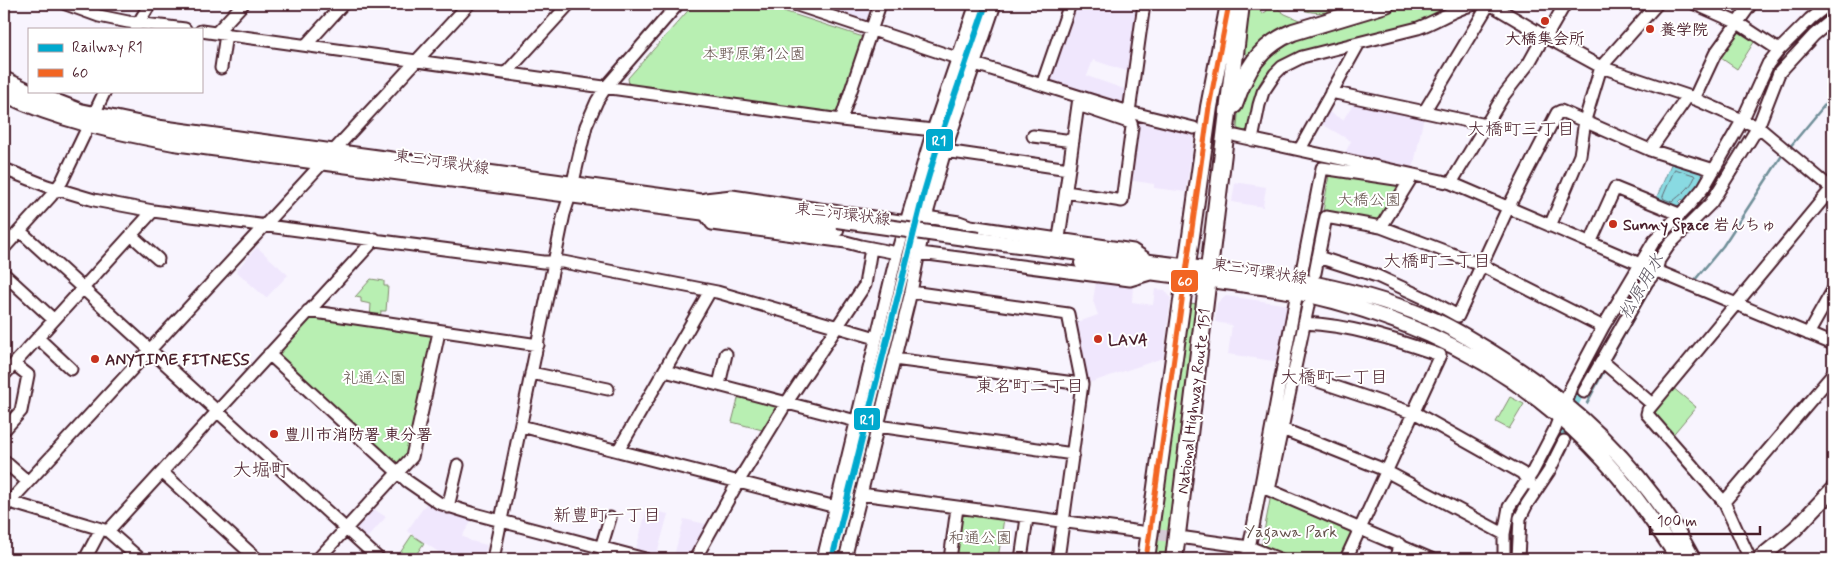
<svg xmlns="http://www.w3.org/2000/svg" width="1837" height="563" viewBox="0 0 1837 563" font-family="Mynerve,'Klee One',sans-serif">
  <rect width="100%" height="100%" fill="#f8f4fe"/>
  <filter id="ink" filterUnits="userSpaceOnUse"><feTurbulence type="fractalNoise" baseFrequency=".02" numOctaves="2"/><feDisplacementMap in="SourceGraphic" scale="10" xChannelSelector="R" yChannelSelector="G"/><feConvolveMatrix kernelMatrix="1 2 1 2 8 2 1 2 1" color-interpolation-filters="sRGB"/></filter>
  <g filter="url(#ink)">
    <!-- built -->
    <path fill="#f0e7fd" d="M808,4H873L866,23Z
      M1075,4H1138L1129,72L1093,60L1087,76L1127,90L1125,101L1123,104L1050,82L1048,79Z
      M1355,101L1424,116L1413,169L1344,155L1351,141L1320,123L1327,111L1343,120Z
      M1136,122L1194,134L1186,192L1154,188V184L1128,180Z
      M1235,182L1266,187L1263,207L1232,202Z
      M257,247L288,275L266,298L236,271Z
      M1096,281L1133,286L1132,302L1153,305L1155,289L1165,290L1171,298L1163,358L1086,384L1075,323L1098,315L1093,301Z
      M1226,296L1290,305L1280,362L1228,354L1232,325L1215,322L1217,303Z
      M428,501L473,519L462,536L471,541L487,545L484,559H449L407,531Z
      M372,508L386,517L367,538L357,529V525Z
      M647,509L668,514L656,558L635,552Z
      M684,519L710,525L691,559H673Z"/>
    <!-- green -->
    <path fill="#b8efb2" stroke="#81876e" d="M694,4H762L863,37L836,114L629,85L628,78Z
      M1250,4H1257L1262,14L1267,11L1263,4H1271L1285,14L1304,22L1247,55L1244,51Z
      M1292,4H1364C1340,10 1314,20 1292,4Z
      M1413,4H1458C1444,11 1429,20 1413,25C1371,39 1291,42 1263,78C1251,94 1257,113 1248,129L1243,132L1237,128L1239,103L1252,70L1292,38Z
      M1741,29L1756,39L1737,69L1718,56L1737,30Z
      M1333,172L1402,183L1381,220L1377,222L1323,212L1329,175Z
      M371,279L384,281V286H388L386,311H381L380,319L370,318L371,304L361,302V298L355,297Z
      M1188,303L1200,304L1170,559H1150Z
      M313,318L431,335L433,338L409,456L397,465L278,355L277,351L307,319Z
      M1672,387L1696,407L1670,438L1652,412Z
      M739,395L776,404L778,410L766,431L732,422Z
      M1510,397L1524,404L1509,429L1496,422Z
      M1271,495L1354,529L1342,559H1291L1261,547Z
      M963,513L1004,518L998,559H954L960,515Z
      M412,535L424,543L413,559H396Z"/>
    <!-- water -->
    <path fill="#89dae2" stroke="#708f99" d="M1672,162L1704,173L1697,185L1684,201L1682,199L1679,202L1681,204L1675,208L1655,201Z"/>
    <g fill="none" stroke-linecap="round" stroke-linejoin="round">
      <!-- shore -->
      <path stroke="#636a74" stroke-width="1" d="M1675,169L1694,175L1695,177C1690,189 1681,194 1672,202L1664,199L1663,197Z"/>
      <!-- stream -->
      <path stroke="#708f99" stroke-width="2.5" d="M1789,148L1833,95
        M1693,280L1694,281L1723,246L1783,154
        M1609,362L1654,282
        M1587,403L1605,369"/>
      <!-- canal -->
      <path stroke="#89dae2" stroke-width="8" d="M1513,555V520L1518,505L1541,474L1583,387"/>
      <!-- minor-tunnel -->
      <path stroke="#d5c9d4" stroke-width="11" stroke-dasharray="11 5.5" stroke-linecap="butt" d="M1143,533L1184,538"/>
      <!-- minor casing -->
      <g stroke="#4a1f2b" stroke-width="15">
        <path id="minor" d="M66,4L99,16L128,22L185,29
          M794,4L975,64L1129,112L1194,128
          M1490,4L1546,37L1601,67L1688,96L1758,127L1832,189
          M1695,4L1738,23L1779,50
          M136,27L150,4
          M201,31L841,120L933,130
          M216,33L243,4
          M1546,37L1565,4
          M306,45L343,4
          M221,68L226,34
          M506,73L569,4
          M1042,85L1070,4
          M1331,92L1486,125
          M1694,99L1715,54L1751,4
          M1129,112L1144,4
          M1424,112L1489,4
          M841,120L880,4
          M1033,136L1073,141
          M1236,136L1451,183L1640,264L1833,344
          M1252,140L1259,105L1263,92L1275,74L1282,67L1302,57L1418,28C1438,21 1457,7 1476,4
          M1300,149L1359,43
          M1650,150L1688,96
          M945,151L1069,169
          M4,169L47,186L94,200L153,211L543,262H563L717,292L876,338
          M1451,183L1504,95L1529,63L1544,36
          M1066,192L1122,201L1132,127L1131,123L1078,105
          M705,199L732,196L907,222
          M703,212L712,224L846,242L861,246L897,253
          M926,217L959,222L970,226L1133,250L1151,262
          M1550,226L1580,155L1585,120L1601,67L1657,4
          M1381,227L1413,175
          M20,231L379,559
          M131,235L158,259
          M1059,238L1079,98
          M1590,243L1615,188L1679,214
          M4,248L51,196L62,181L105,91
          M920,253L1130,280L1150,274
          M1318,257L1377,276L1431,301L1458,316L1508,208L1557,113L1561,111L1650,150L1714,170
          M1315,273L1326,217L1381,227L1481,265L1603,327
          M4,274L54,320
          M1300,281L1322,168L1409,181
          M911,292L1068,314L1082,384L1058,559
          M1308,306L1269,490L1431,559
          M308,311L538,345
          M1304,323C1351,325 1396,340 1440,355L1346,559
          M1808,334L1833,290
          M38,338L71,369
          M269,354L407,481L439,503L471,513L645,559
          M894,359L1082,384
          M1602,361L1652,404
          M665,371L856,421
          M531,373L608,389
          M1294,373L1419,415L1522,473L1530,484
          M4,375L153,211
          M719,385L726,354
          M1584,392L1647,282L1656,271L1659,260L1669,245L1711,203L1758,127L1779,73L1814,35L1833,19
          M521,426L836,507
          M878,426L1073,454
          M1282,429L1380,468L1504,534
          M4,430L21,411L28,375L14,364
          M618,451L710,291
          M4,461L28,482
          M162,472L257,559
          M861,494L1141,532
          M10,502L108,531L375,239
          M1724,502L1833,374
          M448,507L458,465
          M4,508L469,4
          M108,531L140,559
          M1186,538L1249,547L1279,559
          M601,548L610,518
          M85,559L101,529
          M318,559L412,457L439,332
          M493,559L564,214L570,195L586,126L597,101L606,87L678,4
          M695,559L738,482L787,402L865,285L871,248
          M823,559L897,253L933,130L976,4
          M845,559L911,292L926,217L945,151L995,4
          M950,559L957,508
          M1021,559L1027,518
          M1247,559L1297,292
          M1396,559L1399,544
          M1504,559V534L1509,507L1532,473L1555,429L1571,387L1603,327L1654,241L1689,205L1704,187L1742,121L1768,64L1779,50L1810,19L1829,4
          M1518,559L1520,518L1527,504L1549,471L1564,441
          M1750,559L1724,502L1647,414L1648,410L1833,187"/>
      </g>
      <!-- major casing -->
      <g stroke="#4a1f2b" stroke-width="18">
        <path id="major" d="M4,79L29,91
          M29,91L80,111L161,128L837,220
          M4,94C57,120 116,132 174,143L836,230
          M979,240L1300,281C1344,289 1386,300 1427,317C1450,326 1472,340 1493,353C1577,405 1647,472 1693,559
          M1082,263C1134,271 1187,276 1240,284C1259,287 1280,289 1300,293C1442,324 1561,392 1646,512C1657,528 1669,543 1678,559
          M1759,559L1795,529L1833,489"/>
      </g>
      <!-- highway casing -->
      <g stroke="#4a1f2b" stroke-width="20">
        <path id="highway" d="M1234,105C1246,70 1258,47 1293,32L1386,4
          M1146,559L1209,107L1229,4
          M1174,559L1241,4"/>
      </g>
      <!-- minor -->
      <use href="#minor" stroke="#fff" stroke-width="11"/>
      <!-- major -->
      <use href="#major" stroke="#fff" stroke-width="14"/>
      <!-- highway -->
      <use href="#highway" stroke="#fff" stroke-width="16"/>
      <!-- major-bridge casing -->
      <g stroke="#4a1f2b" stroke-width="18" stroke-linecap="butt">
        <path id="major-bridge" d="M837,220L979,240"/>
      </g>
      <!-- major-bridge -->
      <use href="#major-bridge" stroke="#fff" stroke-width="14"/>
      <!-- bus-1 casing -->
      <g stroke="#fff" stroke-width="9">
        <path id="bus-1" d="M1146,559L1209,107L1229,4"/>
      </g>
      <!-- bus-1 -->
      <use href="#bus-1" stroke="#f26522" stroke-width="5"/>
      <!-- rail-1 casing -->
      <g stroke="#fff" stroke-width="10">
        <path id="rail-1" d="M832,559L924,192L940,138L986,4"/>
      </g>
      <!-- rail-1 -->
      <use href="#rail-1" stroke="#00a9ce" stroke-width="6"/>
    </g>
  </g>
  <!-- markers -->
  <g fill="#c8321e" stroke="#fff" stroke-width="2">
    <circle cx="1545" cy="21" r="5"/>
    <circle cx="1650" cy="29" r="5"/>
    <circle cx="1613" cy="224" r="5"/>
    <circle cx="1098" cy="339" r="5"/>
    <circle cx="95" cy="359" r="5"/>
    <circle cx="274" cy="434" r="5"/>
  </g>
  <g text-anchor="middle" stroke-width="4" stroke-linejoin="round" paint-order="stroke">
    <!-- poi labels -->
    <g font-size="16" font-weight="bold" fill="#4a1f2b" stroke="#fff" text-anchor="start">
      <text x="1660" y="35">養学院</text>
      <text x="1545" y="44" text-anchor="middle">大橋集会所</text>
      <text x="1623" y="230">Sunny Space 岩んちゅ</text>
      <text x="1108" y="345">LAVA</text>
      <text x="105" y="365">ANYTIME FITNESS</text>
      <text x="284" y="440">豊川市消防署 東分署</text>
    </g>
    <!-- park labels -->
    <g font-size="16" fill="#66534d" stroke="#fff">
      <text x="754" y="59">本野原第1公園</text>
      <text x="1369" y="205">大橋公園</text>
      <text x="374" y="383">礼通公園</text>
      <text x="1291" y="537">Yagawa Park</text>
      <text x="980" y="543">和通公園</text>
    </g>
    <!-- street labels -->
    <g font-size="16" fill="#4a1f2b" stroke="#fff">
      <text transform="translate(442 161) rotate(8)" y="6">東三河環状線</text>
      <text transform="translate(843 213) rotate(7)" y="6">東三河環状線</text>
      <text transform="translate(1260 270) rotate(9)" y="6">東三河環状線</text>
      <text transform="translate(1193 401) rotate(-83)" y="6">National Highway Route 151</text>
    </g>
    <!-- neighbourhood labels -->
    <g font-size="18" fill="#4a1f2b" stroke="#fff">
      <text x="1521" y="135">大橋町三丁目</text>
      <text x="1437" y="267">大橋町二丁目</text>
      <text x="1334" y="383">大橋町一丁目</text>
      <text x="1030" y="392">東名町二丁目</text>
      <text x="607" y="521">新豊町一丁目</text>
    </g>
    <!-- water labels -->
    <g font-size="18" font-style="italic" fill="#5d5762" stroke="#fff">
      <text transform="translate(1641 286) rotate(-60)" y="6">松原用水</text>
    </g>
    <!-- quarter labels -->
    <g font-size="19" fill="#4a1f2b" stroke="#fff">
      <text x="261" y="476">大堀町</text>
    </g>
  </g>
  <g stroke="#fff" stroke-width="2">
    <rect x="925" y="128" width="29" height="24" rx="5" fill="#00a9ce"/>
    <rect x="1170" y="269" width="29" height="24" rx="5" fill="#f26522"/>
    <rect x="853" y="407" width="28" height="24" rx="5" fill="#00a9ce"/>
  </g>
  <g font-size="14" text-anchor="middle" font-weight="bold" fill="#fff">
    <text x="939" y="145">R1</text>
    <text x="1185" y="286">60</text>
    <text x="867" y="424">R1</text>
  </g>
  <!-- margin -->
  <rect width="1837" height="563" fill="none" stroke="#fff" stroke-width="20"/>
  <rect x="10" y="10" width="1817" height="543" fill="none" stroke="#4a1f2b" stroke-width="2" filter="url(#ink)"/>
  <!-- legend -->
  <rect x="28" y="28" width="175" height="65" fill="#ffffff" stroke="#b7a5aa"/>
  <rect x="38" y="44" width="25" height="8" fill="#00a9ce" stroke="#b7a5aa"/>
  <text x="72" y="52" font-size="15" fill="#4a1f2b">Railway R1</text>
  <rect x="38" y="69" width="25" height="8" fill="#f26522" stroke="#b7a5aa"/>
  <text x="72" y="78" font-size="15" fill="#4a1f2b">60</text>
  <!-- scale -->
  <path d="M1650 526v8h110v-8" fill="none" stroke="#4a1f2b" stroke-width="2.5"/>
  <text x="1657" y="526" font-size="15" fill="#4a1f2b" stroke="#ffffff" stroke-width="4" paint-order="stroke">100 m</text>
</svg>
